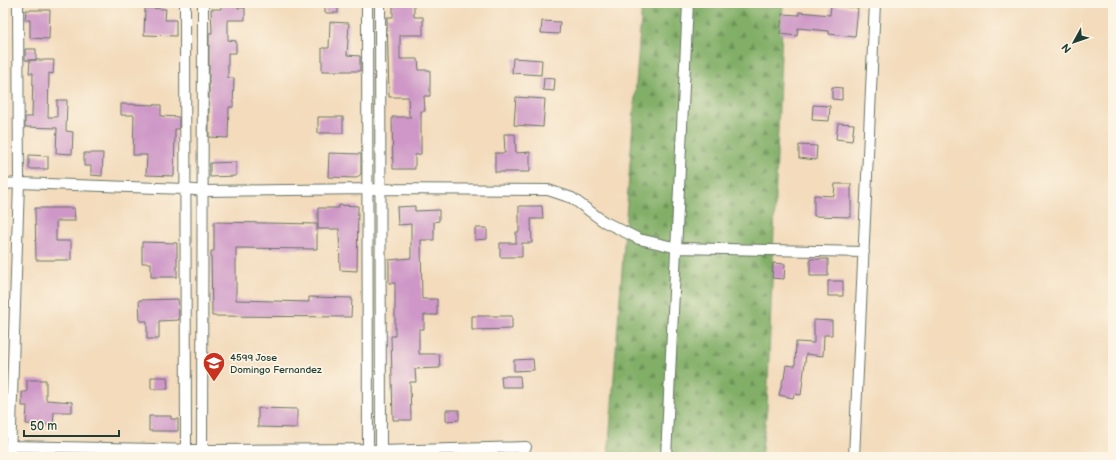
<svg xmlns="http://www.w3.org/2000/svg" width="1116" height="460" viewBox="0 0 1116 460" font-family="'Balsamiq Sans',sans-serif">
  <defs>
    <pattern id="forest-firs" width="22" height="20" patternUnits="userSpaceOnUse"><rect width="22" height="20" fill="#82af67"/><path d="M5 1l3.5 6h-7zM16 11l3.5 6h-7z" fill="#6a9056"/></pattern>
  </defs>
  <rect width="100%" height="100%" fill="#fcf5e5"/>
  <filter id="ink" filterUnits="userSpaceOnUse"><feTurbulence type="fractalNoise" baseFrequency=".025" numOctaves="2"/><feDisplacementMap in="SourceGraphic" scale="8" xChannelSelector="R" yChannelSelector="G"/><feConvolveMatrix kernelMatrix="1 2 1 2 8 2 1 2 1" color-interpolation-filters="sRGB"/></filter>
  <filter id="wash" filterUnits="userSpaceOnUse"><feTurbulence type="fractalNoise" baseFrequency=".012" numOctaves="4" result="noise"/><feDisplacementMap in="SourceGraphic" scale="16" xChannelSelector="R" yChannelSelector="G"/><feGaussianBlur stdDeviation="0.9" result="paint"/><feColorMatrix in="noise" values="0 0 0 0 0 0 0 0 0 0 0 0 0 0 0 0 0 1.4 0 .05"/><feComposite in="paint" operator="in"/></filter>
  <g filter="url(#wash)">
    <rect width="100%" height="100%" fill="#f3dbbc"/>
    <!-- forest -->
    <path fill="url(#forest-firs)" stroke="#50764e" d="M642,3H783L767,408L761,457H608Z"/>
    <g id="blocks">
      <!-- building -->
      <path fill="#ce97c7" d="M221,3H237L238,8H245V20H228V40L236,41V53H228V78H234L233,107H229L228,138L209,137V33H212L211,9H221Z
        M325,3H338V13H325Z
        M393,3H414V17H423V35H400V59H418L419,70H430V96H424L425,111H421V154L415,155V169H393L392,117H411L409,115L408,97H389L387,17H393Z
        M831,5L858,8L855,37L829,34V31L798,28L797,36L780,34L782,14L799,15V12L830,15Z
        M145,8L166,9L165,20H176V36L144,35Z
        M26,10H50L49,39L30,38V20H25Z
        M542,21L560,22L559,34L541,33Z
        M330,22L349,23L347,55L360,56V71H322V48H329Z
        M25,49H36V60H25Z
        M513,58L542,60L541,75L512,73Z
        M30,60H54L53,74L49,73L48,117H57V100H67L66,131L73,132L72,154L56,153L57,128L25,127V117H32L33,73H29Z
        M544,78L555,79L554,91L543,90Z
        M832,87L842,88V100L832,99Z
        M516,97L545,99L543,127L514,125Z
        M121,104L161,105V116L179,117V129H175L174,176L146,175L147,155H133L134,115H121Z
        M813,105L830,106L829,121L812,120Z
        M318,117H343V133H318Z
        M838,123L854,124L852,141L836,139Z
        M504,134H515L516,153L530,152V172H495V153H505Z
        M799,145L817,146L816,160L799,158Z
        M84,153H103L102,176L91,175V166H84Z
        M329,153L361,154V174L356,178L328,177Z
        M29,155L48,156V169H29Z
        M236,162V176L210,177V163Z
        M835,184H851V217L814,216V195L834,196Z
        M339,205L358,206L357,271L340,270L339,229H318V208H339Z
        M415,206V211L439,210V221L434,222V240H421L422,299H437V315H424V329H419V354H439L440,368L415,369L416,382H410L411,420H393L391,336H395V283H389V260L411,258V224L398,225L397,207Z
        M519,206H542L543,219H531L532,243H522V257H500V243H516V232H519Z
        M35,208H74L75,221H56V241H71V260H36Z
        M214,222L317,224V249L236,248V300L309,302V297L352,298L351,317L212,316L211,251H214Z
        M475,228H487V239L475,240Z
        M142,242L177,243V277H151V263H142Z
        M810,259H828V276H810Z
        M773,263L785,264L784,279L772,278Z
        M828,281H843V296H828Z
        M178,299L179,320L159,321V339H147V321H140L139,300Z
        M472,316H512V329L472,330Z
        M814,320L832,321V335H824L823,356L806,354L801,395L794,394L793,398L779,395L783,379H784L786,365L795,366L796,342L814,343Z
        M533,359L534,370L514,371V360Z
        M501,376H520L521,387H502Z
        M151,377H167L168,389H151Z
        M27,380H46V400L72,402V412H54L53,425L26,424L27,406H22V392H27Z
        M258,408L297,409V428L258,427Z
        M446,410H459V420L446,421Z
        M149,416H171V419H178V431H149Z"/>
    </g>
  </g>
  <g filter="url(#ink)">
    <use href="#blocks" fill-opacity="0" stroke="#697464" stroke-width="1"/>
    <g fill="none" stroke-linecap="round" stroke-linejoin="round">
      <!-- minor casing -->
      <g stroke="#697464" stroke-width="12">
        <path id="minor" d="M185,3L186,457
          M367,3L368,457
          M380,3L381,457
          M3,184L19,183L185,189L203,191L368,189L548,190L572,198L603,221L639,239L678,248L864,252
          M10,446L202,450L368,449L381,451L526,447
          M10,457L19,183L18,3
          M202,457L203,3
          M666,457L688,3
          M854,457L875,3"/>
      </g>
      <!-- minor -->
      <use href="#minor" stroke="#fff" stroke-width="10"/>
    </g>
  </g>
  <!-- icons -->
  <defs>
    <g id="school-pin" transform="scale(1.15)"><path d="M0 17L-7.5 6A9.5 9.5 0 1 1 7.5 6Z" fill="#c8321e" stroke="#fcf5e5"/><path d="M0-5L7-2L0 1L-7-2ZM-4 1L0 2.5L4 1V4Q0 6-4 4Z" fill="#fff"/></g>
  </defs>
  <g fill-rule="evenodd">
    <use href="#school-pin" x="214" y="363"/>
  </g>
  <g text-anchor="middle" stroke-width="3.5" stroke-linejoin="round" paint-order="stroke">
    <!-- poi labels -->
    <g font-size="10" fill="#1f3d34" stroke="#fcf5e5" text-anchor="start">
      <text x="230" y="361">4599 Jose<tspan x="230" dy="12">Domingo Fernandez</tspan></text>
    </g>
  </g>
  <!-- margin -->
  <rect width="1116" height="460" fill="none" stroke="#fcf5e5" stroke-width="16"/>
  <!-- north arrow -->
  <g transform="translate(1074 42) rotate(230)" stroke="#fcf5e5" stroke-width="3" paint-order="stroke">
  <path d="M0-3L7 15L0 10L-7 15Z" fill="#1f3d34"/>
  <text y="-6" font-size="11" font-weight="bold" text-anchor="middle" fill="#1f3d34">N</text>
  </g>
  <!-- scale -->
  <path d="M24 430v6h95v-6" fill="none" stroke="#1f3d34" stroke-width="2"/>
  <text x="30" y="430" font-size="12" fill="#1f3d34" stroke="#fcf5e5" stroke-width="3" paint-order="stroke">50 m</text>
</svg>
